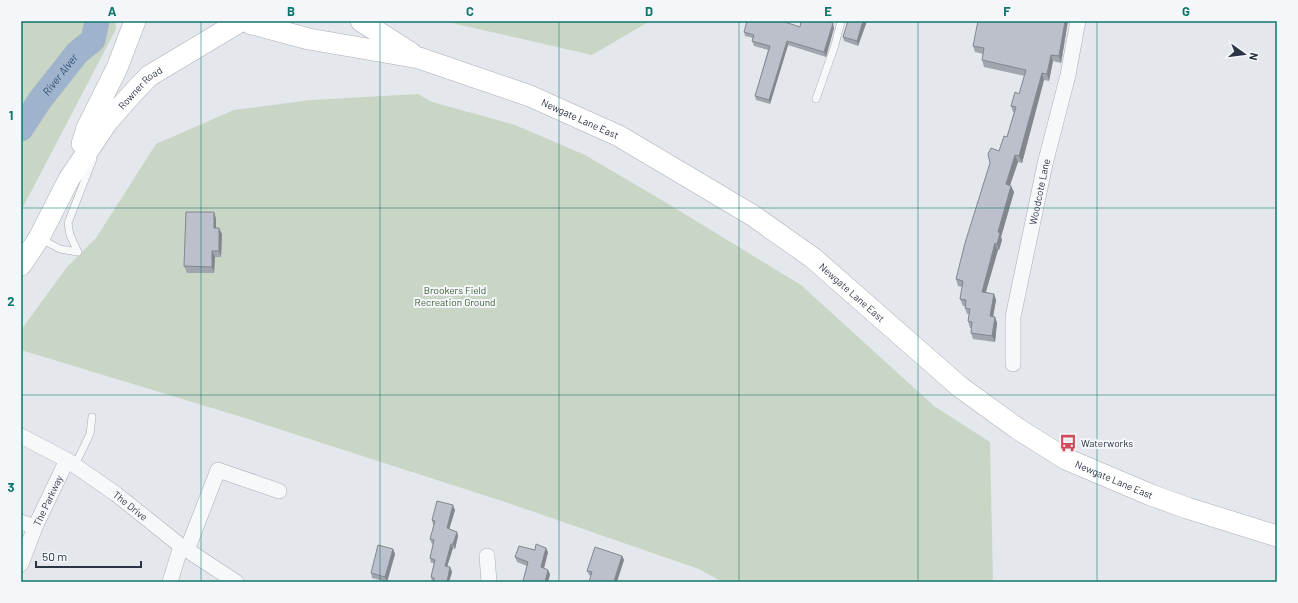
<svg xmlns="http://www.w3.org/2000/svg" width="1298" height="603" viewBox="0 0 1298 603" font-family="Barlow,sans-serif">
  <rect width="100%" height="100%" fill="#e4e7ec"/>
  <!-- green -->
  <path fill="#c9d6c5" d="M21,21H115L116,29L21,211Z
    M443,21H650L592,55Z
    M418,94L432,102L515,125L585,155L665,202L801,285L934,406L990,442L993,582H722L699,569L505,502L248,419L21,350V330L67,267L96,238L156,144L234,110L311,100Z"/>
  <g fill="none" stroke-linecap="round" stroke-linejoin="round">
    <!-- river -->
    <path stroke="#9fb4cc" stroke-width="25" id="s1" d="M21,129L40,100L77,53L93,40L97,21"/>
    <!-- lane casing -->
    <g stroke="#a9aeb7" stroke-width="8">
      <path id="lane" d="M816,99L835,45L841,21
        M41,239L60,249L78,252
        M78,252L70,235L68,223L93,159
        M75,465L90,434L92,417"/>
    </g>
    <!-- street casing -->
    <g stroke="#a9aeb7" stroke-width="16">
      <g id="street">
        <path id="s2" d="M1013,364V317L1045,164L1068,75L1078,21"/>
        <path id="s3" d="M21,436L67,460L116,494L181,546L236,582"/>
        <path d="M21,522L35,527"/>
        <path d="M187,550L218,470L279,491"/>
        <path d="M487,556L489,582"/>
        <path id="s4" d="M21,564L35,527L67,460"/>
        <path d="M170,582L181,546"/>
      </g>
    </g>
    <!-- secondary casing -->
    <g stroke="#a9aeb7" stroke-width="22">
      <g id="secondary">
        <path d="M361,21L411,53"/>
        <path id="s5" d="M249,23L309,39L419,58L530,96L619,136L752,215L813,258L960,387L1018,429L1066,459L1151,495L1187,508L1277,536"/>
        <path d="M82,144L87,128L117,68L135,21"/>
        <path id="s6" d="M21,265L39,238L69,179L108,121L131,95L149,76L236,24"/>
      </g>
    </g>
    <!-- lane -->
    <use href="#lane" stroke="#f7f8fa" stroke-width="7"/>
    <!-- street -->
    <use href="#street" stroke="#f7f8fa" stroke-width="15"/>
    <!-- secondary -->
    <use href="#secondary" stroke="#fff" stroke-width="21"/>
  </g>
  <!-- wall -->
  <path fill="#a1a5ae" d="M867,21L858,46L844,41L843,37Z
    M1068,21L1061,63L1053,61L1049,81L1044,80L1022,163L1018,162L1010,185L1011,186L1014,192L1001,237L1002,240L999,250H998L986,292L994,294L996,300L993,316L995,317L997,323L995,342L973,339L971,333L972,328H970L968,321L969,314H967L965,308V306H963L960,299L962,287L958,286L956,279L999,151L1007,137L1014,112H1013L1011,106L1019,94L1025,76L984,67L982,60L983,54L975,52L973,46Z
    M800,27L834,28L826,57L788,45L770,104L756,100L755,96L768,50L754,46L752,41L753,38L745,36L744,32Z
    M214,212L216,219V228L222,234L221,257H215L214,273H187L184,266Z
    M455,510L449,529L457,532L458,536L455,549L453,548L447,567H450L452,572L449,582H432L431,577L434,563H431L430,558L433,544H432L430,539L434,525H433L432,520Z
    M393,549L395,554L387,582L372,578L371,573Z
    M548,552L544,568L550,574L548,582H523V581L527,566L517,562L515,557Z
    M622,556L624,560L591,576L589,575L587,571Z"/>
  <!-- shaded-wall -->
  <path fill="#83868d" d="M863,21H867L858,46L857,41Z
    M1065,21H1068L1061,63L1059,56Z
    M833,23L834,28L826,57L824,52Z
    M787,41L788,45L770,104L769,100Z
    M1051,55L1053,61L1049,81L1047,74Z
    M1042,73L1044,80L1022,163L1019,156Z
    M1015,155L1018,162L1008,191L1006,184Z
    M1011,186L1014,192L1001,237L1002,240L999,250L997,244L998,232Z
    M214,212L216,219V234L214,228Z
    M219,228L222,234L221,257L219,251Z
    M995,243L998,250L984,298L982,292Z
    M212,251L215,257L214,273L212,267Z
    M994,294L996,300L992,323L990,316Z
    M995,317L997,323L995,342L992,336Z
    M453,505L455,510L448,533L447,528Z
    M457,532L458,536L455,549L453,544Z
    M451,544L453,548L446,570L445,566Z
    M546,548L548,552L543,572L541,567Z
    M393,549L395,554L387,582L385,577Z
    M622,556L624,560L617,582L614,581Z
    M450,567L452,572L449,582H447Z
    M548,570L550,574L548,582H545Z"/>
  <!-- building -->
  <path fill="#bbc0ca" stroke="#83868d" d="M747,21H782L800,27L801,21H826L833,23L824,52L787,41L769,100L755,96L770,46L752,41L754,35L744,32Z
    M848,21H863L857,41L843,37Z
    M978,21H1065L1059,56L1051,55L1047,74L1042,73L1019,156L1015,155L1006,184L1011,186L998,232L1000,233L997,244L995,243L982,292L994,294L990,316L995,317L992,336L971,333L972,322L968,321L970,309L965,308L966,300L960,299L963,281L956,279L965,243L990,163L988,154L991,148L999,151L1004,136L1007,137L1016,107L1011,106L1015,92L1019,94L1026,70L982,60L984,48L973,46Z
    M186,212H214V228H219V251H212V267L184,266Z
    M437,501L453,505L447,528L457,532L453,544H451L445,566L450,567L447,582H434V578L431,577L435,560L430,558L434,540L430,539L435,521L432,520Z
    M536,544L546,548L541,567L548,570L545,582H527L523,581L528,562L515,557L519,546L535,550Z
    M378,545L393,549L385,577L371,573Z
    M595,547L622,556L614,581L617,582H589L592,572L587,571Z"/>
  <!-- grid -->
  <path fill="none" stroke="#0f766e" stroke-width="1" stroke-opacity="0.55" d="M201,21V582M380,21V582M559,21V582M739,21V582M918,21V582M1097,21V582M21,208H1277M21,395H1277"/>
  <!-- icons -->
  <defs>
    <g id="bus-bare" transform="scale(1.38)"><path d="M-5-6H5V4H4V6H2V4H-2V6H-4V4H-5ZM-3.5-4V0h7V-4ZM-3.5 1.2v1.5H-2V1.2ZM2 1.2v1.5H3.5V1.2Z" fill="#d1495b" stroke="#f4f6f9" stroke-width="2.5" paint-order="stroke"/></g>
  </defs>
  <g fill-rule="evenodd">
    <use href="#bus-bare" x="1068" y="443"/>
  </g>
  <g text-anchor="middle" stroke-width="4" stroke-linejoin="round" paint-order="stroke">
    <!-- street labels -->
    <g font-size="10" fill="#2b3445" stroke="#f4f6f9">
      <text dy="4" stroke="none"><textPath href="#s6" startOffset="215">Rowner Road</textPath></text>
      <text dy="4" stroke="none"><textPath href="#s5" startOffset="346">Newgate Lane East</textPath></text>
      <text dy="4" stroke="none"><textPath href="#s2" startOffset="175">Woodcote Lane</textPath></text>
      <text dy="4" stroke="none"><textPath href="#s5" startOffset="670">Newgate Lane East</textPath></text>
      <text dy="4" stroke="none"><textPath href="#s5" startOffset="994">Newgate Lane East</textPath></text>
      <text dy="4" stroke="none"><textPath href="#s4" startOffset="69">The Parkway</textPath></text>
      <text dy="4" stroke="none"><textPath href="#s3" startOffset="130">The Drive</textPath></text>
    </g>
    <!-- park labels -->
    <g font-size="10" fill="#3f6138" stroke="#f4f6f9">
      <text x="455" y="294">Brookers Field<tspan x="455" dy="12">Recreation Ground</tspan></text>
    </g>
    <!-- poi labels -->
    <g font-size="10" fill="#2b3445" stroke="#f4f6f9" text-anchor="start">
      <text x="1081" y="447">Waterworks</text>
    </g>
    <!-- water labels -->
    <g font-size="11" font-style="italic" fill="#34527a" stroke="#f4f6f9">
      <text dy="4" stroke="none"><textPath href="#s1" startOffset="67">River Alver</textPath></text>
    </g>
  </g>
  <!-- border -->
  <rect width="1298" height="603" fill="none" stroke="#f4f6f9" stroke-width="44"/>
  <!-- north arrow -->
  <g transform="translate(1244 54) rotate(104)" stroke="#f4f6f9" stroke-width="3" paint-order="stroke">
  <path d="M0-3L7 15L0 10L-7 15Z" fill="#2b3445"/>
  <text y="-6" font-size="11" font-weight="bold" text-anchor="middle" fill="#2b3445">N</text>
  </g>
  <!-- scale -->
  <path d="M36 561v6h105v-6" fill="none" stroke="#2b3445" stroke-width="2"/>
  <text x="42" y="561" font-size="12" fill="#2b3445" stroke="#f4f6f9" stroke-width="3" paint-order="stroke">50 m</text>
  <rect x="22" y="22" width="1254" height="559" fill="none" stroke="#0f766e" stroke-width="1.5"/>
  <g font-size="13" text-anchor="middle" font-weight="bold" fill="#0f766e">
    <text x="112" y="16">A</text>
    <text x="291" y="16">B</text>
    <text x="470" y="16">C</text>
    <text x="649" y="16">D</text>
    <text x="828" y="16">E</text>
    <text x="1007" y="16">F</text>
    <text x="1186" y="16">G</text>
    <text x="11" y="120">1</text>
    <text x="11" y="306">2</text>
    <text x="11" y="492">3</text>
  </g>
</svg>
